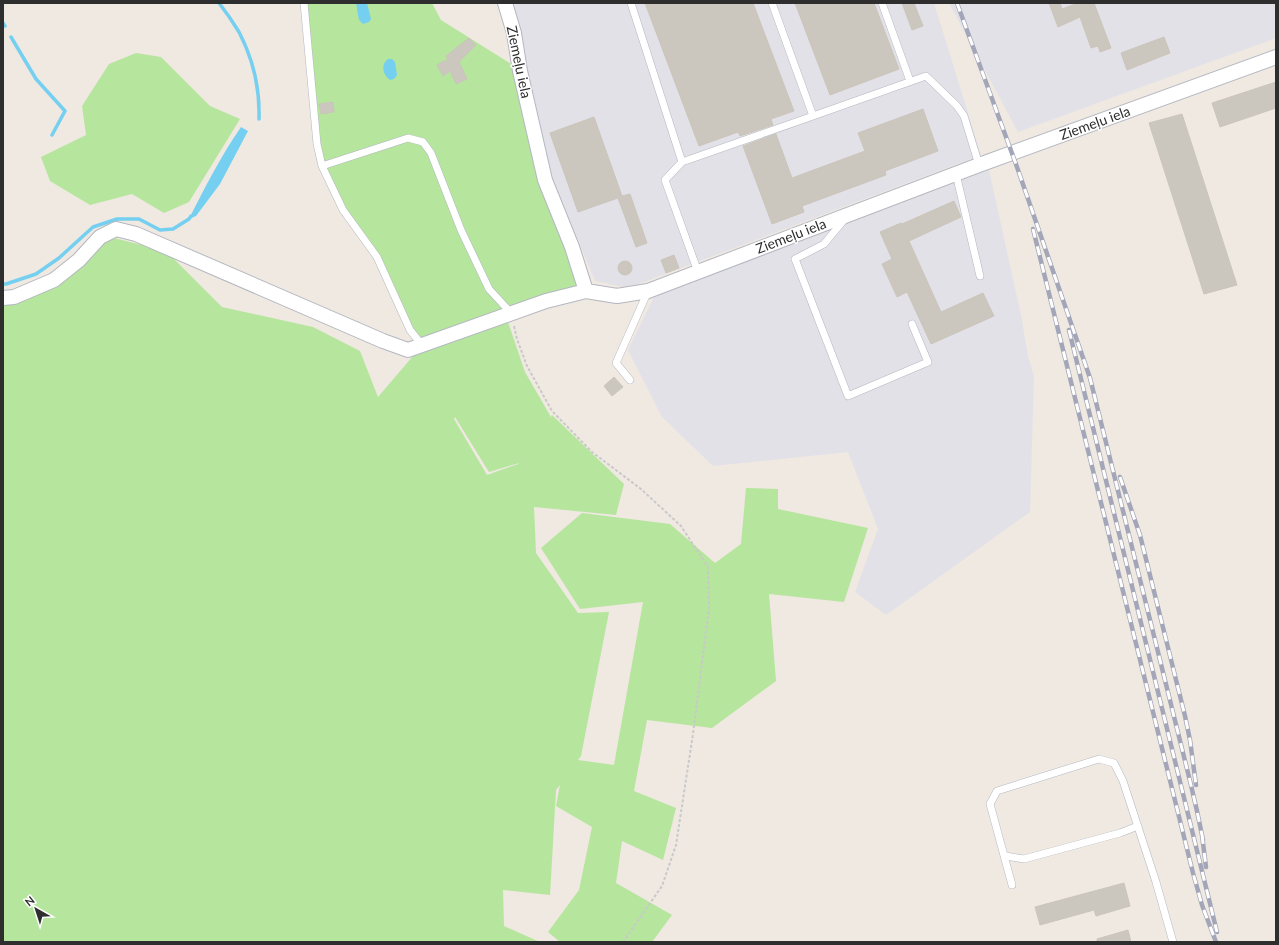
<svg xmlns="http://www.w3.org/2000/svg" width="1279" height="945" viewBox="0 0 1279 945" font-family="Lato,sans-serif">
  <rect width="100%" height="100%" fill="#efe9e1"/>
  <!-- industrial -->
  <path fill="#e3e1e8" d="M513,3H934L981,155L628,288L595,281L546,163Z
    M949,3H1276V38L1018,132Z
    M989,170L1021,315L1028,356L1034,376L1030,512L886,615L855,592L878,529L848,452L713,466L662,417L628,350L654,297Z"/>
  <!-- green -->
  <path fill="#b6e59e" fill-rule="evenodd" d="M302,3H432L441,20L513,65L579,286L507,319L525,372L551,417L552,415L624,484L616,515L534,507L536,553L578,613L609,612L581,756L578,760L614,765L643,602L580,609L541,548L582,513L670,524L715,563L741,544L746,488L778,489V509L868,528L844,602L769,594L776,681L712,728L647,720L634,791L676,808L663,860L622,841L616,883L672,915L652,942H560L548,932L579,890L592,827L556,806L560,785L556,790L550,895L503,890L504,926L540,942H3V304L75,257L114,238L166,251L222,307L313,327L360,351L378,397L419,349L401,308L319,161ZM455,417L489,472L519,463L518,464L487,475L454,419Z
    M136,53L161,57L210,106L240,119L189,202L164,213L132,194L90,205L50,181L41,157L86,135L82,106L109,64Z"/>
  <!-- water -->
  <path fill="#75cff0" d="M356,3H367L371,19L369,22L363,24L359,20Z
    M388,59H392L395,62L397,75L394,79L390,80C383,75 380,65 388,59Z
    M241,127L248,131L220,184L196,216L189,219C205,187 221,156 241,127Z"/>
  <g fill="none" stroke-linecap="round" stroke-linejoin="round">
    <!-- stream -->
    <path stroke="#75cff0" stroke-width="3.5" d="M219,3C226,12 233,22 239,32C253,59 260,89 259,119
      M3,23L5,26
      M11,37L36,79L65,111L52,135
      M3,284H6L36,274L59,258L93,227L117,219H139L160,230L173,229L189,219L191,216"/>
  </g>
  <!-- building -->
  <path fill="#cbc7bf" stroke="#cbc5ba" d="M645,3H753L794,111L771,119L773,125L740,136L738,132L699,146Z
    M795,3H874L899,69L830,95Z
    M902,3H914L923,26L912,30Z
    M1049,3H1060L1062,9L1078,3H1094L1111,48L1100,52L1098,46L1091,48L1080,17L1058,27Z
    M1164,37L1170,53L1127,70L1121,53Z
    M469,38L476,45L459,62L467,79L456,84L450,71L443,76L437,65L448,59L446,56Z
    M1276,82V108L1220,127L1212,103Z
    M333,102L334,112L321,114L319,104Z
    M923,109L938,151L885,171L886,175L802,206L804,212L772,224L743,146L776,134L792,178L865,151L858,133Z
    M1182,114L1237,285L1204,294L1149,123Z
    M594,117L622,196L630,194L647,243L636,247L618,198L578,212L550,133Z
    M954,201L961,217L909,241L941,312L983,293L994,316L931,344L907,292L897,297L882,264L892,259L880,232L901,223L902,224Z
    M674,255L679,268L666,273L661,260Z
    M618 268a7 7 0 1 1 14 0a7 7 0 1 1-14 0Z
    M614,377L623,387L612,396L604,386Z
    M1124,883L1130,906L1096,916L1094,910L1040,925L1035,907Z
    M1128,930L1131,942H1097V939Z"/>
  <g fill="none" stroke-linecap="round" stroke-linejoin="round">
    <!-- lane casing -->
    <g stroke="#b4b7c1" stroke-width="8">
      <path id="lane" d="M304,3L317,144L322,166L343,210L377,257L410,330L422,345
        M631,3L682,162
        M882,3L910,81
        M813,116L926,76L957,106L964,116L979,165
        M322,166L408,138L423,142L431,153L461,230L489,289L511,313
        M956,174L980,276
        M844,220L824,244L795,259L848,396L928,362L912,324
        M698,272L665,180L682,162L813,116L772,3
        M630,380L616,363L648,291
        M1005,856L1024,859L1120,833L1138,826
        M1012,885L990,804L997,791L1099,759L1114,763L1123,781L1156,882L1173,942"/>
    </g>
    <!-- street casing -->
    <g stroke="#b4b7c1" stroke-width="16">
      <path id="street" d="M505,3L514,33L520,71L545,180L572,247L586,291L617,296L648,291L979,165L1276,57
        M3,298L14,297L54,280L79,260L100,237L116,229L136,234L383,341L408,350L546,301L586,291"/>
    </g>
    <!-- path -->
    <path stroke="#c9c9c9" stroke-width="2" stroke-dasharray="3 2" stroke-linecap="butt" d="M514,326L517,339L527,366L552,411L592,452L641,489L681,526L708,567L709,608L693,734L676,845L662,886L623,942"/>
    <!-- lane -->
    <use href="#lane" stroke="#fff" stroke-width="7"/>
    <!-- street -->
    <use href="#street" stroke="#fff" stroke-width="14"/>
    <!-- rail casing -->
    <g stroke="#a3a6b8" stroke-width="4.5">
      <path id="rail" d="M957,3L1017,167L1090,378L1190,781L1197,811L1203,840
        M1033,229L1193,873L1202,905L1216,942
        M1069,330L1217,932
        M1120,477L1140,535L1185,716L1190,740L1196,785
        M1202,835L1206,867"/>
    </g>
    <!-- rail -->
    <use href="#rail" stroke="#fff" stroke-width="3" stroke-dasharray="9" stroke-linecap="butt"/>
  </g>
  <g text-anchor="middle" stroke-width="3" stroke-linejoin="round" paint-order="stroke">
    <!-- street labels -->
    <g font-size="14" fill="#2e2e2e" stroke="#fff">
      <text transform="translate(519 62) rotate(78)" y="5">Ziemeļu iela</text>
      <text transform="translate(1095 123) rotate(-20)" y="5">Ziemeļu iela</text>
      <text transform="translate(791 236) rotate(-21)" y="5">Ziemeļu iela</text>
    </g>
  </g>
  <!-- border -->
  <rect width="1279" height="945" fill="none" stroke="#2e2e2e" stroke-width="8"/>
  <!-- north arrow -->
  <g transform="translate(36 909) rotate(321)" stroke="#ffffff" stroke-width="3" paint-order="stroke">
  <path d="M0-3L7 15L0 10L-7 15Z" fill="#2e2e2e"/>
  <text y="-6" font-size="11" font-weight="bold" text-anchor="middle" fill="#2e2e2e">N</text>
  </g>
</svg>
